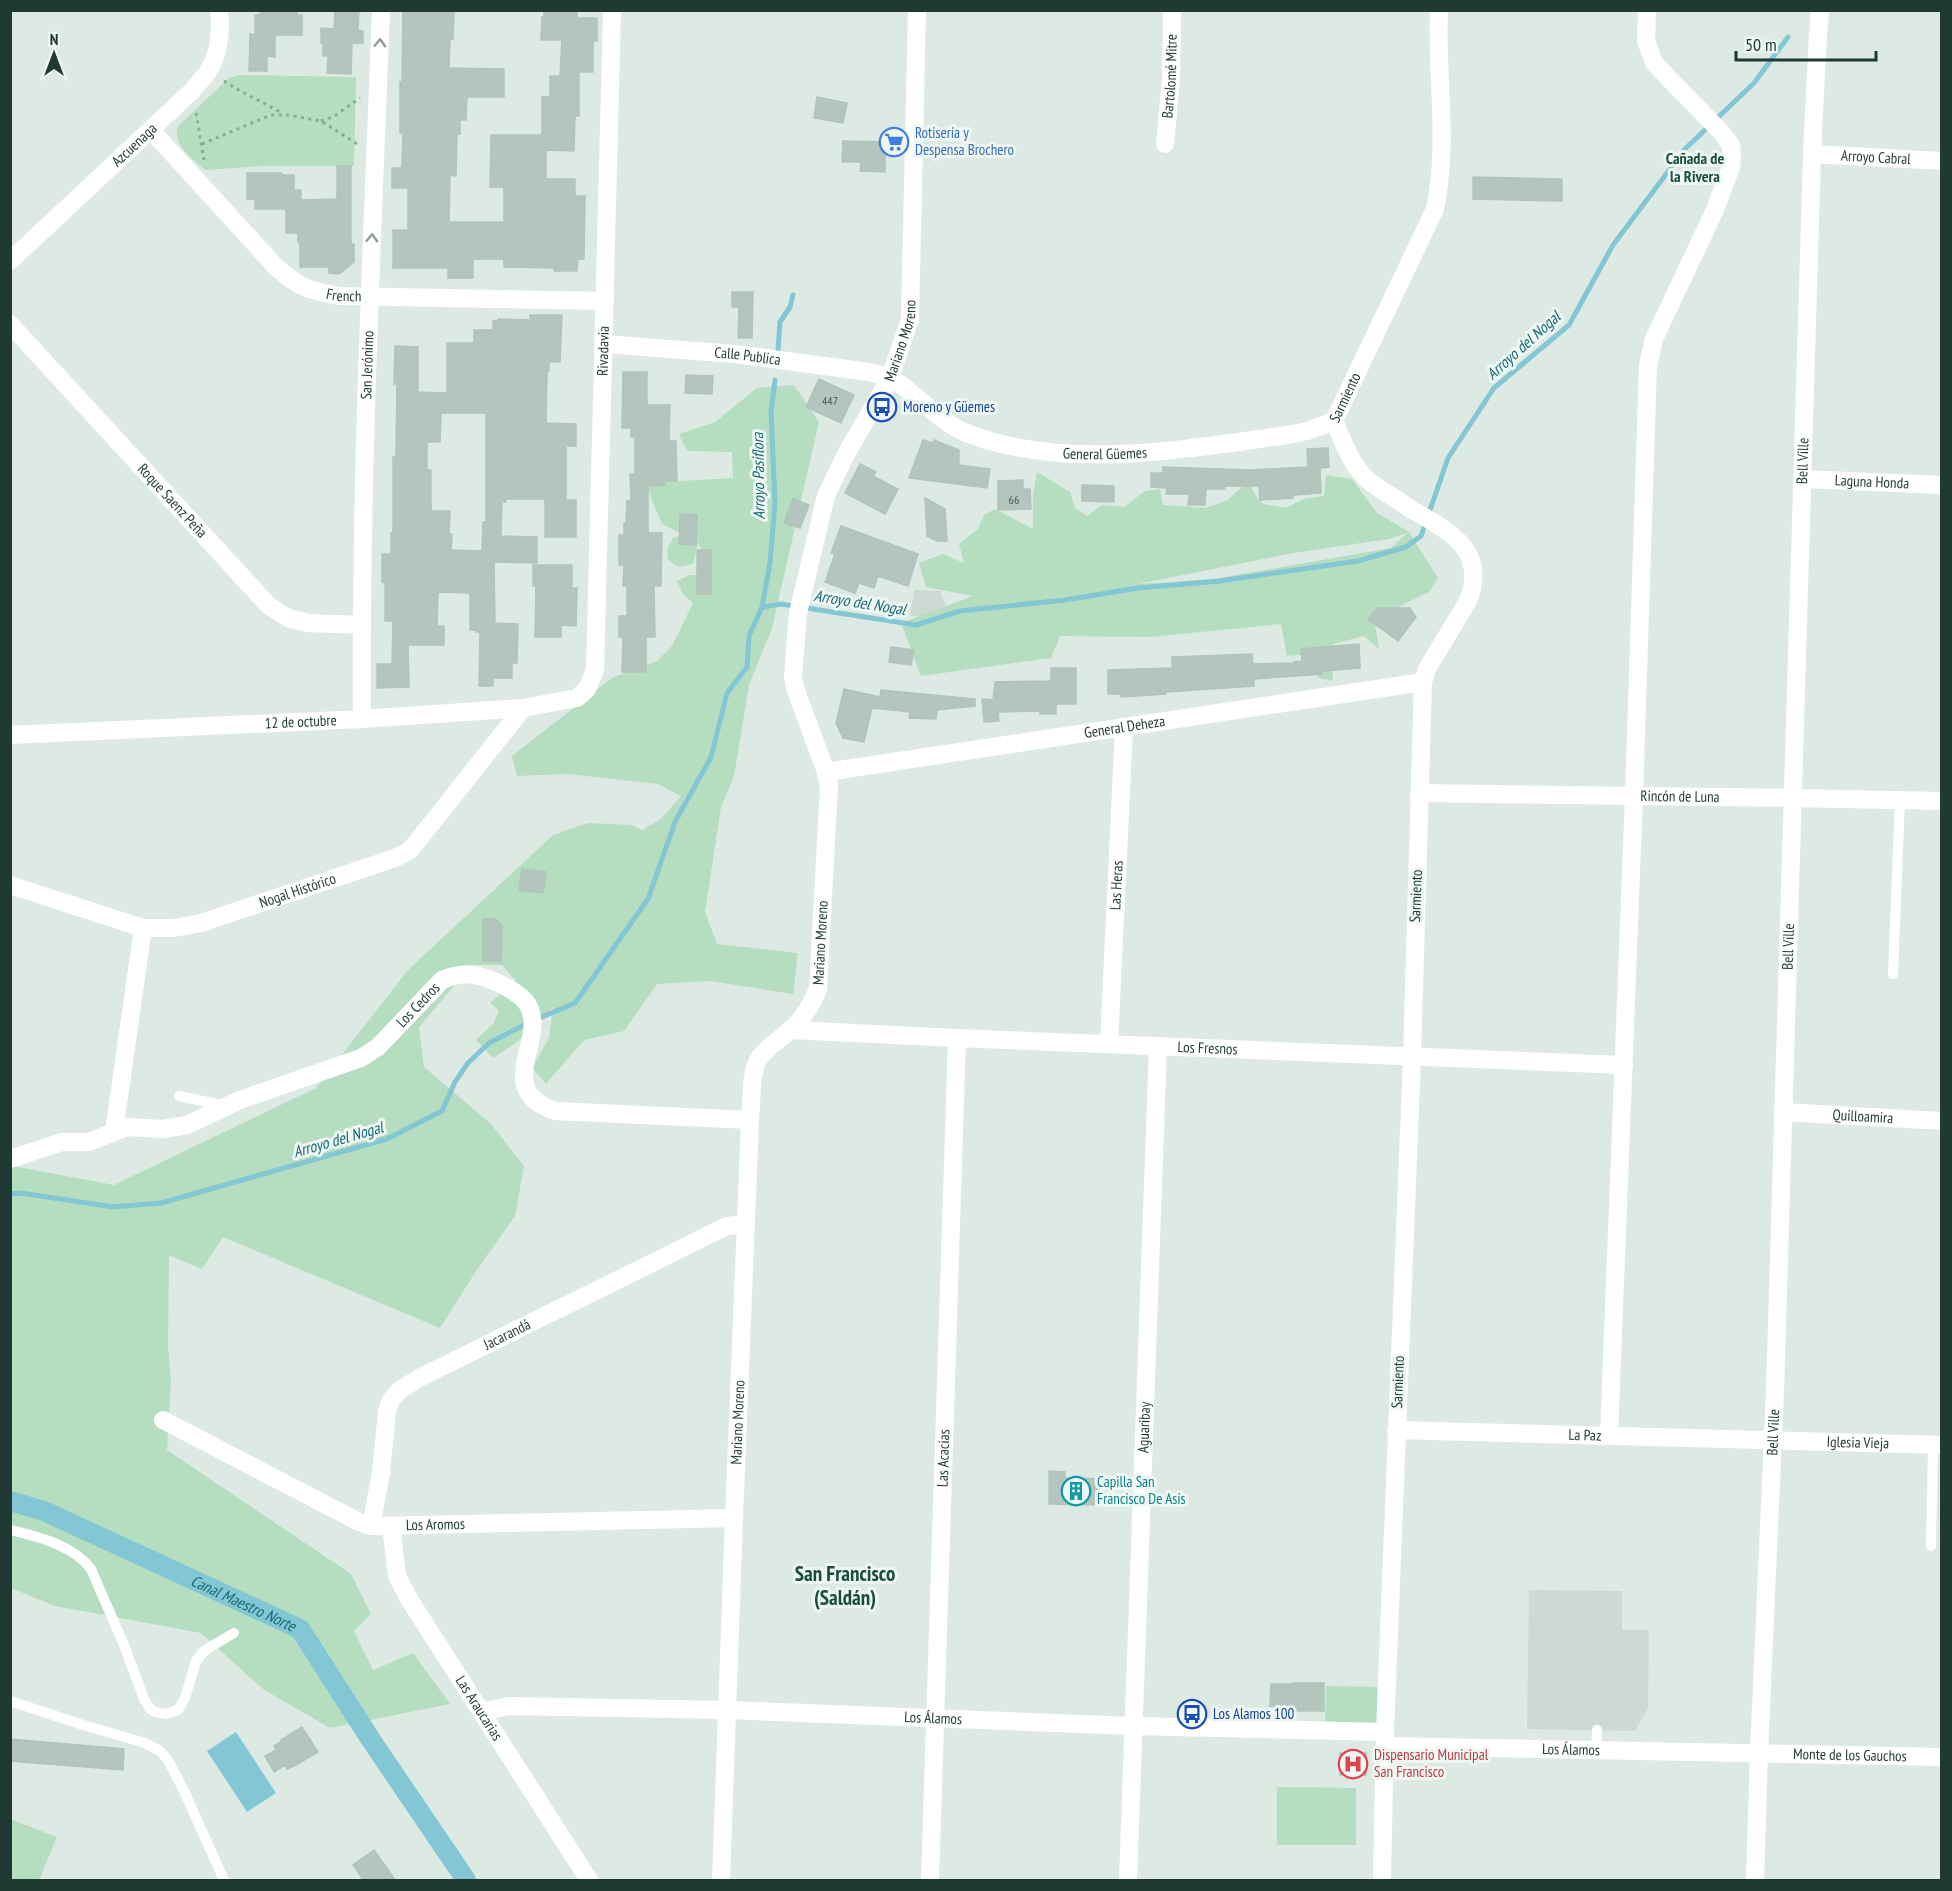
<svg xmlns="http://www.w3.org/2000/svg" width="1952" height="1891" viewBox="0 0 1952 1891" font-family="'PT Sans Narrow',sans-serif">
  <rect width="100%" height="100%" fill="#ddeae4"/>
  <!-- built -->
  <path fill="#ccdad3" d="M914,590L940,591L949,613L935,617L910,616Z
    M1529,1590L1622,1591V1630H1649L1648,1708L1635,1731L1527,1729Z"/>
  <!-- green -->
  <path fill="#b5ddbf" fill-rule="evenodd" d="M238,75L356,77L354,166H263L205,170C193,158 172,146 178,126L229,78Z
    M794,385L819,422L772,628L749,685L734,776L721,807L705,912L717,944L798,953L793,994L710,981L657,984L624,1031L584,1040L546,1084L532,1068L549,1038L553,1007L517,1042L493,1058L476,1040L494,1023L499,1010L490,1003L516,981L502,965H472L419,1027L424,1067L490,1123L524,1166L515,1216L478,1268L440,1328L223,1237L202,1269L169,1255L168,1347L171,1380L167,1450L351,1574L371,1614L354,1631L373,1670L413,1653L450,1704L330,1728L263,1689L201,1633L55,1606L11,1588L10,1163L12,1166L114,1185L316,1088L408,970L553,835L588,823L631,825L642,830L661,819L681,796L658,784L568,774L517,776L512,756L612,678L657,661L672,646L693,603L683,594L677,581L690,575H699L706,558L698,543L693,564L679,567L668,560L667,550L673,538L684,535L662,524L645,483L733,478L732,452L687,451L679,434L715,422L757,388Z
    M1037,472L1070,492L1075,508L1087,516L1102,505L1124,507L1145,491L1160,489L1163,505L1206,508L1228,500L1248,481L1256,496L1263,504L1286,508L1303,499L1324,496L1326,475L1352,479L1377,513L1409,532L1438,578L1429,592L1374,619L1379,649L1364,636L1333,644V681L1319,678L1309,654L1287,656L1281,624L1150,637L1060,636L1051,658L921,676L901,623L973,596L926,587L919,563L943,554L964,563L959,544L978,529L984,515L995,509L1033,529V495ZM1407,533L1391,548L1214,579L1138,584L1293,553L1389,539Z
    M1326,1686L1378,1687L1377,1729L1325,1727Z
    M1277,1787L1356,1788V1845H1277Z
    M10,1819L57,1837L39,1880H11Z"/>
  <!-- water -->
  <path fill="#82c7d3" d="M236,1732L276,1793L247,1812L207,1751Z"/>
  <g fill="none" stroke-linecap="round" stroke-linejoin="round">
    <!-- stream -->
    <path stroke="#82c7d3" stroke-width="5" d="M778,350L780,322L790,307L793,295
      M762,607L770,563L775,504L771,412L775,380
      M537,1019L575,1003L648,899L675,822L711,757L727,693L747,667L749,636L762,607L781,604L916,625L960,611L1065,600L1138,588L1220,581L1358,561L1406,547L1421,536L1448,458L1494,388L1569,325L1613,245L1685,149L1754,83L1788,37
      M10,1194L21,1193L113,1207L161,1203L387,1139L442,1111L455,1082L468,1063L489,1043L528,1023"/>
    <!-- canal -->
    <path stroke="#82c7d3" stroke-width="20" id="s1" d="M10,1501L44,1511L300,1629L371,1740L466,1880"/>
  </g>
  <!-- building -->
  <path fill="#b3c5bd" stroke="#b0c4bb" stroke-width="1.5" fill-rule="evenodd" d="M260,10H297V15H302V35H275V57L267,56V71H249L250,34L255,35V15H260Z
    M335,10H359L358,30L363,31V43H352L351,74L327,73L328,56H323V43H321V28L334,29Z
    M403,10H454L453,39H450L449,68L504,69V97H467L466,120H460V134H457L456,176L450,175L449,222H504V187H490L491,135H542V97H550V76H560L562,40H541L542,17H544V10H577V18H597V41H593V72H579V116H575L574,151L546,150V179H575V196H585L584,259H578L577,271H554V268L504,267V259H473V278H448V268H393V230H408V188H392V168H402L403,133H400V82H402Z
    M817,97L847,103L843,123L814,118Z
    M843,141L885,142V172L860,171L861,162H842Z
    M337,166H351V244H354V262L339,274L329,273V267H300V244L298,242V233H286V209H255V199H247V173H282V175H294V190H301V200L337,199Z
    M1473,177L1562,179V201L1473,199Z
    M732,292H753L752,338H738L739,307H732Z
    M530,315H562L560,362H549V371H547L546,423L576,424V446H566V500H576V537H545V499H506V502H502L501,536L537,537V563L494,562L495,623L518,624L517,663H512V678H493V686H479L480,632H476V630H470V593L438,592L437,626H444V645H408L409,687L377,688V664H392L393,621H385V583L382,582V554H391V533H393V457H396L397,384H394L395,346L418,347V392L447,393V343H474V330H493V321H497L498,319L530,320ZM441,413H486V522H483L482,551L451,550L452,534H449L450,511H431V470H427V442H440Z
    M623,372H647V405H670L669,441H676L677,481H665V485L648,486V533H662L661,586H654L655,637H646V672H622L623,637H619V616H627V586H623L624,565H619V535H624V523H626L627,501H631L630,474H635V437H631V428H622Z
    M686,375L713,376L712,394L685,393Z
    M819,379L854,395L841,423L806,407Z
    M923,440L933,443L934,440L959,450V465L990,469L987,488L909,478Z
    M1328,448L1329,467L1320,468L1321,493L1293,495V498L1260,500L1259,486H1224L1225,489H1206L1205,505H1188L1189,494H1166L1167,488L1151,487V473H1163V467L1250,470L1308,467L1307,449Z
    M860,464L876,472L873,476L898,489L885,514L845,493Z
    M1023,480V489H1030L1031,509L998,510V481Z
    M1082,485L1114,486V502L1082,501Z
    M925,498L945,509L947,541H937L927,536Z
    M793,499L809,505L800,528L784,523Z
    M680,514L697,515L696,545L679,544Z
    M841,526L918,554L908,586L878,576L874,588L859,583L855,593L825,582L835,554L831,553Z
    M697,550H711V594H697Z
    M533,565H572V588H577L576,626L561,625V637H535L536,586H533Z
    M1377,608H1410L1416,617L1398,641L1368,619Z
    M1359,644L1360,668L1322,671V674L1254,679V686L1166,692V694L1121,697V694H1108V670L1172,668V657L1252,654L1253,664L1294,663V662L1302,661L1301,649Z
    M891,647L914,650L911,665L889,662Z
    M1051,668H1076V704H1056V714H1040V711L998,712L999,721L984,722L982,699L993,700L995,682L1051,681Z
    M844,689L880,697L881,690L975,699V706L937,710L936,719L909,718L910,712L872,708L864,742L843,738L836,723Z
    M522,869L546,872L543,893L519,890Z
    M483,919H496L502,926L501,961H483Z
    M1049,1471L1065,1472V1478L1104,1479L1103,1505L1049,1504Z
    M1292,1683H1324V1711H1292V1706H1270L1271,1684H1292Z
    M302,1727L318,1752L296,1765L287,1769L285,1765L274,1772L265,1756L276,1750L274,1746L282,1741L281,1740Z
    M10,1739L124,1749L123,1770L10,1761Z
    M1340,1753H1366V1775H1340Z
    M374,1850L396,1881H364L353,1865Z"/>
  <g fill="none" stroke-linecap="round" stroke-linejoin="round">
    <!-- path -->
    <path stroke="#7cb09f" stroke-width="3" stroke-dasharray="3 4.5" stroke-linecap="butt" d="M224,81C243,94 264,102 283,114
      M196,113L204,160
      M321,121L333,117L360,98
      M202,144L271,115H288L321,121L359,145"/>
    <!-- service -->
    <path stroke="#fff" stroke-width="10" d="M1893,974L1900,799
      M179,1096L226,1106
      M10,1530C39,1537 73,1545 91,1569L124,1645L144,1699L150,1709L155,1712L166,1714L178,1710L185,1698L196,1661L205,1650L234,1633
      M1931,1546L1933,1445
      M10,1701L80,1724L145,1743L160,1751L168,1760L184,1791L224,1880
      M1596,1751L1597,1730"/>
    <!-- minor -->
    <g stroke="#fff" stroke-width="18">
      <path id="s2" d="M151,130L276,267C298,287 310,291 339,296L605,301"/>
      <path id="s3" d="M1165,144L1171,78L1172,10"/>
      <path id="s4" d="M1812,154L1942,161"/>
      <path id="s5" d="M10,261L192,91C198,83 206,76 210,68C220,51 221,29 219,10"/>
      <path id="s6" d="M10,324L269,606L288,618L308,623L361,625"/>
      <path id="s7" d="M604,344L735,354L869,372C876,374 885,375 891,378C916,393 941,424 969,434C1068,471 1186,449 1288,435L1307,431L1334,421"/>
      <path d="M1334,421C1342,438 1349,460 1362,474C1367,481 1376,486 1383,491C1394,497 1404,505 1414,511C1451,532 1488,552 1468,601L1427,669L1423,682L1412,1057L1385,1732L1382,1880"/>
      <path id="s8" d="M1334,421L1435,209C1449,144 1436,76 1439,10"/>
      <path id="s9" d="M1803,479L1942,485"/>
      <path id="s10" d="M362,719C360,483 372,246 381,10"/>
      <path id="s11" d="M10,735L362,719L523,708L577,698L587,689L595,670L612,10"/>
      <path id="s12" d="M826,772L1423,682"/>
      <path id="s13" d="M1419,793L1792,798L1942,801"/>
      <path id="s14" d="M10,885L143,928H174L201,923L395,858L409,851L416,843L523,708"/>
      <path id="s15" d="M791,1030L957,1038L1624,1065"/>
      <path id="s16" d="M1109,1044L1124,727"/>
      <path id="s17" d="M1783,1112L1942,1121"/>
      <path d="M114,1132L143,928"/>
      <path id="s18" d="M10,1159L62,1142H89L127,1127L163,1129L187,1125L240,1100L361,1058L378,1047L442,980C463,971 475,973 496,982C507,987 523,995 529,1007C546,1042 493,1089 555,1111L750,1120"/>
      <path id="s19" d="M163,1420L359,1522L371,1526L734,1518"/>
      <path id="s20" d="M1396,1430L1942,1445"/>
      <path d="M1609,1436L1634,796L1648,366L1654,339L1714,212L1731,167L1732,155L1731,145L1721,132L1654,63L1646,41L1647,10"/>
      <path id="s21" d="M371,1526L381,1473L387,1411L391,1400L400,1390L419,1378L727,1226L746,1224"/>
      <path id="s22" d="M391,1526L397,1576L409,1599L589,1880"/>
      <path id="s23" d="M482,1712L508,1706L727,1710L1133,1726L1385,1732"/>
      <path id="s24" d="M1385,1746L1942,1757"/>
      <path id="s25" d="M721,1880L734,1518L750,1120C752,1102 750,1076 758,1060C765,1048 779,1040 789,1031C803,1020 811,1006 818,989L829,786L826,772L795,688L793,676L798,613L826,496L845,456L890,378L910,319L917,10"/>
      <path id="s26" d="M930,1880L957,1038"/>
      <path id="s27" d="M1128,1880L1158,1046"/>
      <path id="s28" d="M1755,1880L1759,1753L1775,1391L1812,154L1818,35L1820,10"/>
    </g>
  </g>
  <!-- one-way arrows -->
  <defs><path id="oneway-chevron" d="M-2-3.5L2.5 0L-2 3.5" fill="none" stroke-width="1.6" stroke-linecap="round" stroke-linejoin="round" transform="scale(1.5)"/></defs>
  <g stroke="#8e9c99">
    <use href="#oneway-chevron" transform="translate(380 43) rotate(-88)"/>
    <use href="#oneway-chevron" transform="translate(372 238) rotate(-88)"/>
  </g>
  <!-- icons -->
  <defs>
    <g id="supermarket-ring" transform="scale(1.5)"><circle r="9.5" fill="#eef7f2" stroke="#3f7fe0" stroke-width="1.5"/><path d="M-6-5.5h2.5l.6 2H6L4.5 2H-2.5L-4.4-4H-6ZM-1.5 3.2a1.3 1.3 0 1 0 .1 0ZM3 3.2a1.3 1.3 0 1 0 .1 0Z" fill="#3f7fe0"/></g>
    <g id="bus-ring" transform="scale(1.5)"><circle r="9.5" fill="#eef7f2" stroke="#1a4fb4" stroke-width="1.5"/><path d="M-5-6H5V4H4V6H2V4H-2V6H-4V4H-5ZM-3.5-4V0h7V-4ZM-3.5 1.2v1.5H-2V1.2ZM2 1.2v1.5H3.5V1.2Z" fill="#1a4fb4"/></g>
    <g id="building-ring" transform="scale(1.5)"><circle r="9.5" fill="#eef7f2" stroke="#0f9aa8" stroke-width="1.5"/><path d="M-4-6H4V6H1V3H-1V6H-4ZM-2.5-4.3h1.7v1.8h-1.7ZM.8-4.3h1.7v1.8H.8ZM-2.5-1h1.7V.8h-1.7ZM.8-1h1.7V.8H.8Z" fill="#0f9aa8"/></g>
    <g id="hospital-ring" transform="scale(1.5)"><circle r="9.5" fill="#eef7f2" stroke="#e0444e" stroke-width="1.5"/><path d="M-5-5h3v3.5h4V-5h3V5h-3V1.5h-4V5h-3Z" fill="#e0444e"/></g>
  </defs>
  <g fill-rule="evenodd">
    <use href="#supermarket-ring" x="894" y="142"/>
    <use href="#bus-ring" x="882" y="407"/>
    <use href="#building-ring" x="1076" y="1491"/>
    <use href="#bus-ring" x="1192" y="1714"/>
    <use href="#hospital-ring" x="1353" y="1764"/>
  </g>
  <g text-anchor="middle" stroke-width="6" stroke-linejoin="round" paint-order="stroke">
    <!-- number labels -->
    <g font-size="12" fill="#435d56">
      <text x="830" y="405">447</text>
      <text x="1014" y="504">66</text>
    </g>
    <!-- street labels -->
    <g font-size="15" fill="#1e3a33" stroke="#eef7f2">
      <text dy="5" stroke="none"><textPath href="#s3" startOffset="68">Bartolomé Mitre</textPath></text>
      <text dy="5" stroke="none"><textPath href="#s5" startOffset="170">Azcuenaga</textPath></text>
      <text dy="5" stroke="none"><textPath href="#s4" startOffset="64">Arroyo Cabral</textPath></text>
      <text dy="5" stroke="none"><textPath href="#s2" startOffset="261">French</textPath></text>
      <text dy="5" stroke="none"><textPath href="#s25" startOffset="1592">Mariano Moreno</textPath></text>
      <text dy="5" stroke="none"><textPath href="#s11" startOffset="922">Rivadavia</textPath></text>
      <text dy="5" stroke="none"><textPath href="#s7" startOffset="144">Calle Publica</textPath></text>
      <text dy="5" stroke="none"><textPath href="#s10" startOffset="354">San Jerónimo</textPath></text>
      <text dy="5" stroke="none"><textPath href="#s8" startOffset="26">Sarmiento</textPath></text>
      <text dy="5" stroke="none"><textPath href="#s7" startOffset="524">General Güemes</textPath></text>
      <text dy="5" stroke="none"><textPath href="#s28" startOffset="1420">Bell Ville</textPath></text>
      <text dy="5" stroke="none"><textPath href="#s9" startOffset="69">Laguna Honda</textPath></text>
      <text dy="5" stroke="none"><textPath href="#s6" startOffset="240">Roque Saenz Peña</textPath></text>
      <text dy="5" stroke="none"><textPath href="#s11" startOffset="291">12 de octubre</textPath></text>
      <text dy="5" stroke="none"><textPath href="#s12" startOffset="302">General Deheza</textPath></text>
      <text dy="5" stroke="none"><textPath href="#s13" startOffset="261">Rincón de Luna</textPath></text>
      <text dy="5" stroke="none"><textPath href="#s16" startOffset="159">Las Heras</textPath></text>
      <text dy="5" stroke="none"><textPath href="#s14" startOffset="300">Nogal Histórico</textPath></text>
      <text transform="translate(1416 896) rotate(-88)" y="5">Sarmiento</text>
      <text dy="5" stroke="none"><textPath href="#s25" startOffset="962">Mariano Moreno</textPath></text>
      <text dy="5" stroke="none"><textPath href="#s28" startOffset="934">Bell Ville</textPath></text>
      <text dy="5" stroke="none"><textPath href="#s18" startOffset="448">Los Cedros</textPath></text>
      <text dy="5" stroke="none"><textPath href="#s15" startOffset="417">Los Fresnos</textPath></text>
      <text dy="5" stroke="none"><textPath href="#s17" startOffset="80">Quilloamira</textPath></text>
      <text dy="5" stroke="none"><textPath href="#s21" startOffset="262">Jacarandá</textPath></text>
      <text transform="translate(1398 1382) rotate(-88)" y="5">Sarmiento</text>
      <text dy="5" stroke="none"><textPath href="#s25" startOffset="458">Mariano Moreno</textPath></text>
      <text dy="5" stroke="none"><textPath href="#s27" startOffset="453">Aguaribay</textPath></text>
      <text dy="5" stroke="none"><textPath href="#s28" startOffset="448">Bell Ville</textPath></text>
      <text dy="5" stroke="none"><textPath href="#s20" startOffset="189">La Paz</textPath></text>
      <text dy="5" stroke="none"><textPath href="#s20" startOffset="462">Iglesia Vieja</textPath></text>
      <text dy="5" stroke="none"><textPath href="#s26" startOffset="422">Las Acacias</textPath></text>
      <text dy="5" stroke="none"><textPath href="#s19" startOffset="298">Los Aromos</textPath></text>
      <text dy="5" stroke="none"><textPath href="#s22" startOffset="206">Las Araucarias</textPath></text>
      <text dy="5" stroke="none"><textPath href="#s23" startOffset="452">Los Álamos</textPath></text>
      <text dy="5" stroke="none"><textPath href="#s24" startOffset="186">Los Álamos</textPath></text>
      <text dy="5" stroke="none"><textPath href="#s24" startOffset="465">Monte de los Gauchos</textPath></text>
    </g>
    <!-- shop labels -->
    <g font-size="15" fill="#366cbe" stroke="#eef7f2" text-anchor="start">
      <text x="915" y="138">Rotisería y<tspan x="915" dy="17">Despensa Brochero</tspan></text>
    </g>
    <!-- transit labels -->
    <g font-size="15" fill="#164399" stroke="#eef7f2" text-anchor="start">
      <text x="903" y="412">Moreno y Güemes</text>
      <text x="1213" y="1719">Los Alamos 100</text>
    </g>
    <!-- culture labels -->
    <g font-size="15" fill="#0d838f" stroke="#eef7f2" text-anchor="start">
      <text x="1097" y="1487">Capilla San<tspan x="1097" dy="17">Francisco De Asís</tspan></text>
    </g>
    <!-- health labels -->
    <g font-size="15" fill="#be3a42" stroke="#eef7f2" text-anchor="start">
      <text x="1374" y="1760">Dispensario Municipal<tspan x="1374" dy="17">San Francisco</tspan></text>
    </g>
    <!-- neighbourhood labels -->
    <g font-size="16" font-weight="bold" fill="#1a4d40" stroke="#eef7f2">
      <text x="1695" y="164">Cañada de<tspan x="1695" dy="18">la Rivera</tspan></text>
    </g>
    <!-- water labels -->
    <g font-size="16" font-style="italic" fill="#166978" stroke="#eef7f2">
      <text transform="translate(1523 345) rotate(-42)" y="6">Arroyo del Nogal</text>
      <text transform="translate(758 476) rotate(-91)" y="6">Arroyo Pasiflora</text>
      <text transform="translate(860 602) rotate(9)" y="6">Arroyo del Nogal</text>
      <text transform="translate(338 1139) rotate(-16)" y="6">Arroyo del Nogal</text>
      <text dy="6" stroke="none"><textPath href="#s1" startOffset="255">Canal Maestro Norte</textPath></text>
    </g>
    <!-- district labels -->
    <g font-size="21" font-weight="bold" fill="#1a4d40" stroke="#eef7f2">
      <text x="845" y="1581">San Francisco<tspan x="845" dy="24">(Saldán)</tspan></text>
    </g>
  </g>
  <!-- border -->
  <rect width="1952" height="1891" fill="none" stroke="#1e3a33" stroke-width="24"/>
  <!-- north arrow -->
  <g transform="translate(54 54)" stroke="#eef7f2" stroke-width="4.5" paint-order="stroke">
  <path d="M0-4.5L10 22L0 15L-10 22Z" fill="#1e3a33"/>
  <text y="-9" font-size="16" font-weight="bold" text-anchor="middle" fill="#1e3a33">N</text>
  </g>
  <!-- scale -->
  <path d="M1736 51v9h140v-9" fill="none" stroke="#1e3a33" stroke-width="3"/>
  <text x="1745" y="51" font-size="18" fill="#1e3a33" stroke="#eef7f2" stroke-width="4.5" paint-order="stroke">50 m</text>
</svg>
